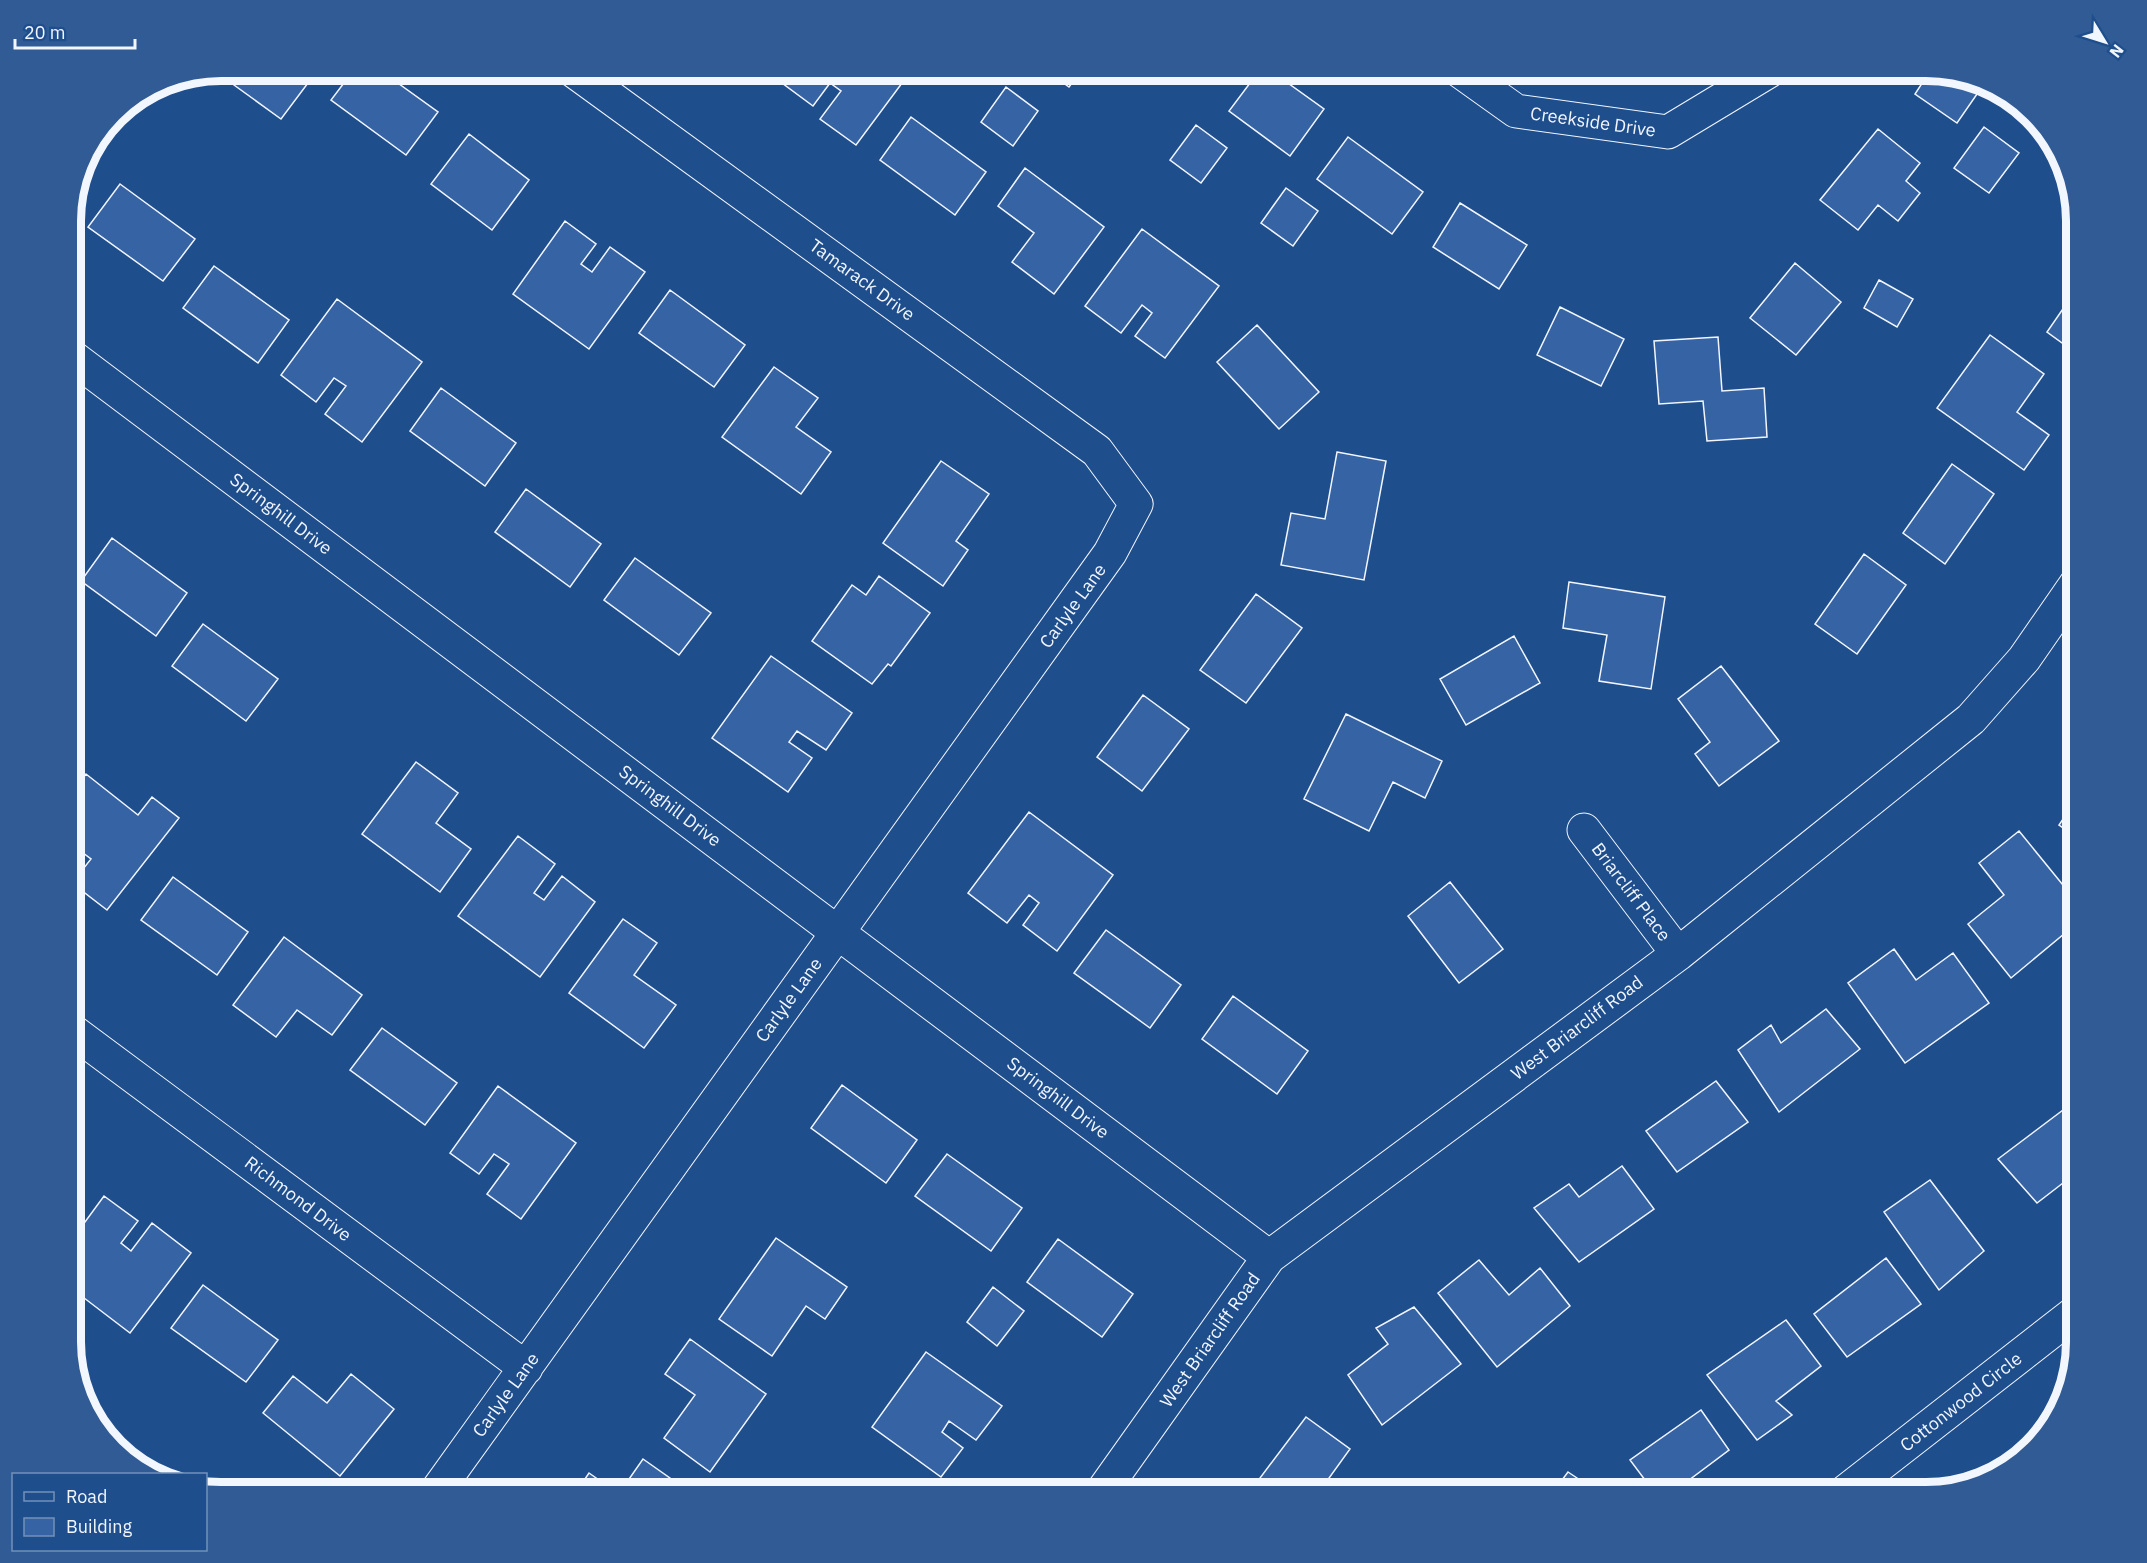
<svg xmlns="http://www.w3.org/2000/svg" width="2147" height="1563" viewBox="0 0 2147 1563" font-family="'IBM Plex Sans',sans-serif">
  <rect width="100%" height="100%" fill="#1f4e8c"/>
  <!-- building -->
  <path fill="#3563a3" stroke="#f2f6ff" stroke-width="1.5" d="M221,70L317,71L281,119L216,72Z
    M353,71H381L438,112L406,155L331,100Z
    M785,71H911L856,145L820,119L841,91L830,83L813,106L778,80Z
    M1047,71H1081L1069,87Z
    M1259,71H1271L1324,109L1290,156L1229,111Z
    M1930,71L1974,78L1984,84L1957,123L1915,94Z
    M1006,87L1038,111L1013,146L981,122Z
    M911,117L986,172L955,215L880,160Z
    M1196,125L1227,148L1201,183L1170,160Z
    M1984,127L2019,153L1989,193L1954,168Z
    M1878,129L1920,163L1906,181L1920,193L1898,221L1878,205L1858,230L1820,200Z
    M469,134L529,180L492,230L431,184Z
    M1348,137L1423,192L1392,234L1317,179Z
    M89,151L97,157L78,183L86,154Z
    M1025,168L1104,227L1054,294L1012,262L1034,233L998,206Z
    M120,184L195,239L163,281L88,227Z
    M1286,188L1318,211L1293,246L1261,223Z
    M1460,203L1527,245L1499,289L1433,247Z
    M565,221L596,244L581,264L592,272L610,247L645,272L589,349L513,294Z
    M1142,229L1219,286L1165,358L1135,336L1152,313L1142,305L1121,333L1085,306Z
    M1795,263L1841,302L1796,355L1750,318Z
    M214,266L289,320L258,363L183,308Z
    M1879,280L1913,299L1897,327L1864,308Z
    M670,290L745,345L714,387L639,333Z
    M2076,290V353L2047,332Z
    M337,299L422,362L362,442L325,414L346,386L334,378L316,402L281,375Z
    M1560,307L1624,339L1601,386L1537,355Z
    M1257,325L1319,392L1279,429L1217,362Z
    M1990,335L2044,374L2017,412L2049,435L2024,470L1937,408Z
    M1718,337L1722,391L1764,388L1767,437L1707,441L1703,401L1659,404L1654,341Z
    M774,367L818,398L796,427L831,452L801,494L722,437Z
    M441,388L516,443L485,486L410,431Z
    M1337,452L1386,461L1364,580L1281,565L1291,513L1325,519Z
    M941,461L989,494L956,541L968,550L943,586L883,543Z
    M1952,464L1994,494L1945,564L1903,533Z
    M526,489L601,544L570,587L495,532Z
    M112,538L187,593L156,636L81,581Z
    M1864,554L1906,585L1857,654L1815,624Z
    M635,558L711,613L679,655L604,600Z
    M879,576L930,613L891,666L888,664L872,684L812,641L852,585L866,595Z
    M1569,582L1665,597L1651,689L1599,681L1607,635L1563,628Z
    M1256,594L1302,628L1246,703L1200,670Z
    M203,624L278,679L246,721L172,666Z
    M1514,636L1540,683L1466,725L1440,679Z
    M771,656L852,713L826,750L797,731L789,742L812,758L788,792L712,738Z
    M1721,666L1779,741L1719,786L1695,754L1710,742L1678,699Z
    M1143,695L1189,729L1142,791L1097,757Z
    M1346,714L1442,761L1425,798L1393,782L1369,831L1304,799Z
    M416,762L458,793L436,823L471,849L440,892L362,834Z
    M86,774L138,815L152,797L179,818L107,910L72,883L91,859L79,850L71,860V794Z
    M2076,800V837L2059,825Z
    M1029,812L1113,875L1057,951L1023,925L1039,903L1029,895L1007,923L968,893Z
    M2019,831L2076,901V924L2011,978L1968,924L2004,895L1979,863Z
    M518,836L555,864L534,893L544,900L562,876L595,902L540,977L458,916Z
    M173,877L248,932L217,975L141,920Z
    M1450,882L1503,949L1459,983L1408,916Z
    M623,919L657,943L634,975L676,1005L644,1048L569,993Z
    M1106,930L1181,985L1150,1028L1074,973Z
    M284,937L362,995L332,1035L297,1010L276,1037L233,1005Z
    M1894,949L1916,980L1953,953L1989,1003L1905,1063L1848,983Z
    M1233,996L1308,1051L1277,1094L1202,1039Z
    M1826,1009L1860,1049L1779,1112L1738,1050L1771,1025L1781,1043Z
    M382,1028L457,1083L425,1125L350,1070Z
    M1716,1081L1748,1122L1677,1172L1646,1131Z
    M842,1085L917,1140L886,1183L811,1128Z
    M498,1086L576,1143L521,1219L487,1194L509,1164L494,1154L479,1174L450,1153Z
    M2071,1104L2076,1112V1173L2037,1203L1998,1159Z
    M947,1154L1022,1208L991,1251L915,1196Z
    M1622,1166L1654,1209L1579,1262L1534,1208L1569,1184L1579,1197Z
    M71,1168L83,1178L71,1194Z
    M1930,1180L1984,1251L1939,1290L1884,1212Z
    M104,1196L138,1221L121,1243L131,1251L152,1223L191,1253L130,1333L71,1288V1241Z
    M776,1238L847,1287L825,1319L806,1306L772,1356L719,1319Z
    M1058,1239L1133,1294L1102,1337L1027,1282Z
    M1886,1258L1921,1304L1847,1357L1814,1314Z
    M1479,1260L1509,1295L1540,1268L1570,1306L1497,1367L1438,1293Z
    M203,1285L278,1340L246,1382L171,1328Z
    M993,1287L1024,1311L997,1346L967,1322Z
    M1414,1307L1461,1364L1382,1425L1348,1375L1388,1344L1376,1328Z
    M1786,1320L1821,1366L1776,1401L1792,1415L1757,1440L1707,1375Z
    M690,1339L766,1394L710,1472L664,1438L695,1395L665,1374Z
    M926,1352L1002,1406L976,1440L949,1421L942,1432L963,1448L941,1477L872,1427Z
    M351,1374L394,1409L340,1476L263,1413L293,1376L327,1403Z
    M1701,1410L1729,1450L1673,1492H1654L1630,1460Z
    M1306,1417L1350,1449L1319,1492H1263L1254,1486Z
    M643,1459L684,1488L681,1492H620Z
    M1568,1472L1598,1492H1553Z
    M589,1473L616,1492H576Z
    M885,1483L899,1492H878Z"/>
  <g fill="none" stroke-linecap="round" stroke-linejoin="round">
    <!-- street casing -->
    <g stroke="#f2f6ff" stroke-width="35">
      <path id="street" d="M1460,71L1516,111L1668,132L1769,71
        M71,356L1269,1257
        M1584,830L1678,954
        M71,1030L526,1368
        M436,1492L1110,553L1136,504L1097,451L574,71
        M1102,1492L1269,1257L1678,954L1971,719L2024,659L2076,584
        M1845,1492L2076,1312"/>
    </g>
    <!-- street -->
    <use href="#street" stroke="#1f4e8c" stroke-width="33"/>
  </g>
  <g text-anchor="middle" stroke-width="4.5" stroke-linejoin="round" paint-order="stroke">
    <!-- street labels -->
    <g font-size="18" fill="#f2f6ff" stroke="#1f4e8c">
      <text transform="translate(1593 122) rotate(8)" y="6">Creekside Drive</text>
      <text transform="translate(862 280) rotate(36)" y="6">Tamarack Drive</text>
      <text transform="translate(281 514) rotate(37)" y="6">Springhill Drive</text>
      <text transform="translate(1073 606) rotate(-54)" y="6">Carlyle Lane</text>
      <text transform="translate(670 806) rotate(37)" y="6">Springhill Drive</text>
      <text transform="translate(1631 892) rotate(53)" y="6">Briarcliff Place</text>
      <text transform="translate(789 1000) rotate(-54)" y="6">Carlyle Lane</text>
      <text transform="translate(1577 1028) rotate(-37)" y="6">West Briarcliff Road</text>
      <text transform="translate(1058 1098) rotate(37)" y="6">Springhill Drive</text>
      <text transform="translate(298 1199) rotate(37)" y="6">Richmond Drive</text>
      <text transform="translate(1210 1340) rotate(-55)" y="6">West Briarcliff Road</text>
      <text transform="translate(506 1395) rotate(-54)" y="6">Carlyle Lane</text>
      <text transform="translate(1961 1402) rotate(-38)" y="6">Cottonwood Circle</text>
    </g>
  </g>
  <!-- crop -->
  <path d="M0 0H2147V1563H0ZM221 81H1926A140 140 0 0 1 2066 221V1342A140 140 0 0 1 1926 1482H221A140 140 0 0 1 81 1342V221A140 140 0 0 1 221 81Z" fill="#305b95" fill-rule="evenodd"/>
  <path fill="none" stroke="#f2f6ff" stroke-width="8" d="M221 81H1926A140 140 0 0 1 2066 221V1342A140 140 0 0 1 1926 1482H221A140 140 0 0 1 81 1342V221A140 140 0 0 1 221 81Z"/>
  <!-- legend -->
  <rect x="12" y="1473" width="195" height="78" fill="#1f4e8c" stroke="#7391ba" stroke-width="1.5"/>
  <rect x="24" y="1492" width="30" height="9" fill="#1f4e8c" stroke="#7391ba" stroke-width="1.5"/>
  <text x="66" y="1503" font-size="18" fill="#f2f6ff">Road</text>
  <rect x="24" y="1518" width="30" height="18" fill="#3563a3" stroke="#7391ba" stroke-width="1.5"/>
  <text x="66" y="1533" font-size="18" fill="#f2f6ff">Building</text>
  <!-- north arrow -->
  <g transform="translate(2105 42) rotate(128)" stroke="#1f4e8c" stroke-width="4.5" paint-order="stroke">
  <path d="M0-4.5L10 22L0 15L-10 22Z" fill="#f2f6ff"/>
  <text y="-9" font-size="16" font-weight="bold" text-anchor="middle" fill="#f2f6ff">N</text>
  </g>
  <!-- scale -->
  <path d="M15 39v9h120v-9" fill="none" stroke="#f2f6ff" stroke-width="3"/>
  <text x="24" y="39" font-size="18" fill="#f2f6ff" stroke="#1f4e8c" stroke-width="4.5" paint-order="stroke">20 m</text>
</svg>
